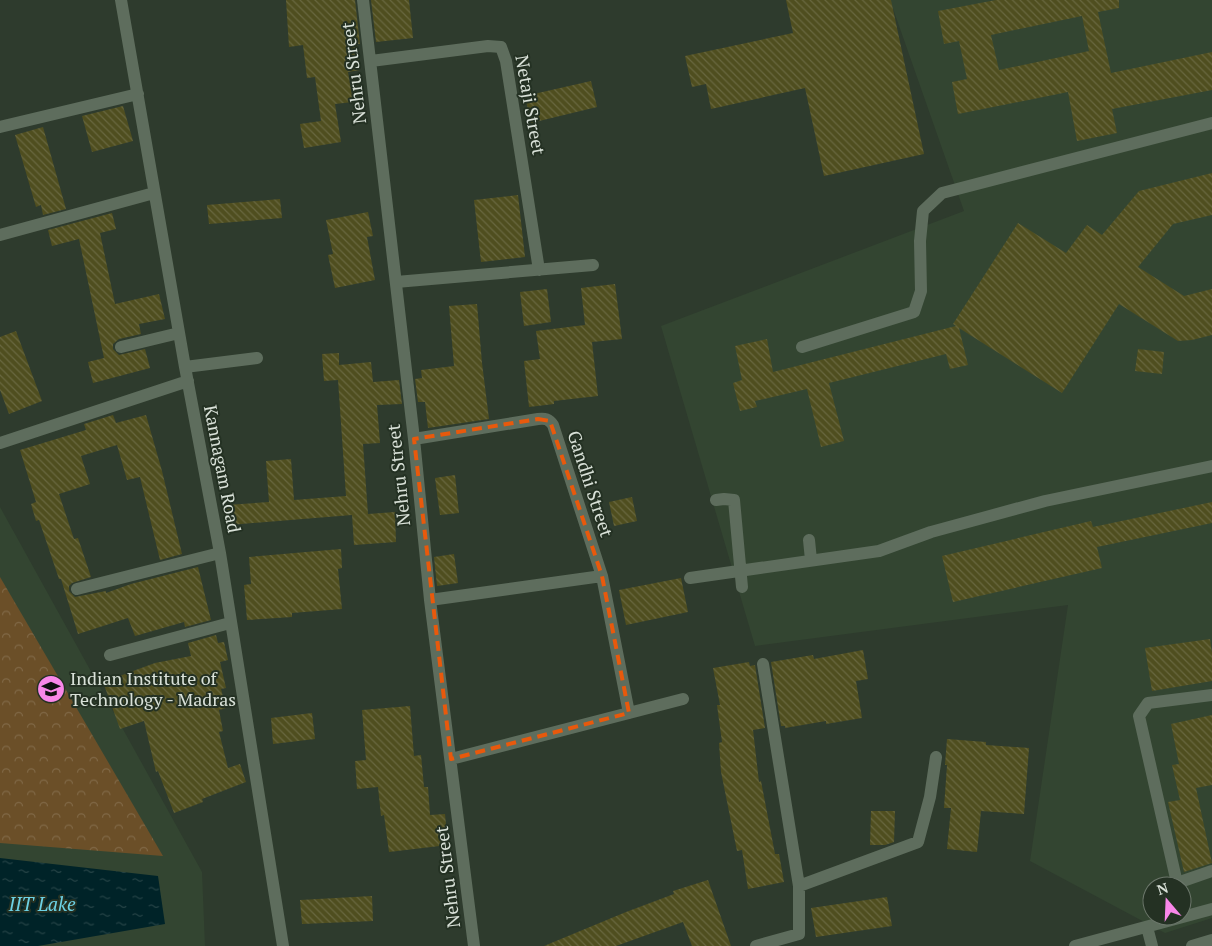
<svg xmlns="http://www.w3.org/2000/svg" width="1212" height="946" viewBox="0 0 1212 946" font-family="'PT Serif',serif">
  <defs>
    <pattern id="forest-crowns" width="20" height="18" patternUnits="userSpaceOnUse" patternTransform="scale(1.25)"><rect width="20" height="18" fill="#6b4f28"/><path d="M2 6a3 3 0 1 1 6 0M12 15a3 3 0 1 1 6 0" fill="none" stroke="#806846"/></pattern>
    <pattern id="water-ripples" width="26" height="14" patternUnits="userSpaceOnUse" patternTransform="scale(1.25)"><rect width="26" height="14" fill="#002328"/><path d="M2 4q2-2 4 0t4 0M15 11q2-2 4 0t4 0" fill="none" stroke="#254346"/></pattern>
    <pattern id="building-back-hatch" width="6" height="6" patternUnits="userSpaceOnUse" patternTransform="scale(1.25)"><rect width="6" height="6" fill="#4f4e1f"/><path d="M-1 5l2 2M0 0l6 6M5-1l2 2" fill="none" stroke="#68673f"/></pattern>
  </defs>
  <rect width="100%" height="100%" fill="#2e3b2d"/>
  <!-- built -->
  <path fill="#334531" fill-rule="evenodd" d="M890,0H1212V918L1165,933L1030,861L1068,605L755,646L661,326L964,211ZM1152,886H1182V916H1152Z
    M0,507L202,872L205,946H0Z"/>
  <!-- forest -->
  <path fill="url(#forest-crowns)" d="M0,577L163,856L0,843Z"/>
  <!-- water -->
  <path fill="url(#water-ripples)" d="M0,858L158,876L165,924L38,946H0Z"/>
  <!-- building -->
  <path fill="url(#building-back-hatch)" fill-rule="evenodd" d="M286,0H355L360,44H357L360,70L348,72L353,102L335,104L341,142L304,148L300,124L321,121L315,77L307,78L303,45L289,47Z
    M371,0H409L413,38L376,42Z
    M786,0H891L924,154L824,176L805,88L711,109L706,84L692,87L685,56L793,33Z
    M996,0H1119V8L1098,12L1111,73L1212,52V90L1112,109L1117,133L1077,141L1068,92L958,114L952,82L967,79L959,41L944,44L938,11ZM1082,16L1089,51L999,70L991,35Z
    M591,81L597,107L531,123L525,96Z
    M123,106L133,141L92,152L82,116Z
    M43,127L66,209L43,215L41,205L36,207L15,135Z
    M1212,173V215L1173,224L1138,267L1184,296L1212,289V335L1192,340L1178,341L1119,304L1062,393L959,328L968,365L950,369L946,354L829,383L844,441L821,447L807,389L755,401L757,407L740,411L733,383L742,380L735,346L767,339L773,372L956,326L953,324L1018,223L1066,253L1087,225L1102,235L1139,191Z
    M518,195L525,257L481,262L474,200Z
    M280,199L282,218L209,224L207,205Z
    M368,212L373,236L367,237L375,280L335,288L328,255L333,254L326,220Z
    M112,213L116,229L100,233L115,304L159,294L165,319L139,324L141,334L119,339L113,344V349L119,355L145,349L150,368L93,383L88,362L104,358L79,239L52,246L48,230Z
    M615,284L622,339L592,342L598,396L554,401V404L529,407L524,361L540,359L536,331L585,325L581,288Z
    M547,289L551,322L524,326L520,292Z
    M477,304L482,363L489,419L428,428L425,402H418L415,379L422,378L421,370L454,366L449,306Z
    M16,331L42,401L9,414L0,390V337Z
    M1138,349L1164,352L1162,374L1135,371Z
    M339,353V365L371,362L373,382L399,380L402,404L377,405L380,443L363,444L368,514L395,512L396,542L354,545L352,515L229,525L227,505L269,502L266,461L291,459L294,500L346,496L338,380L324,381L322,354Z
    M113,415L116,423L146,415L162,471L182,554L160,560L140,477L127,480L117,445L81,456L90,484L59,494L74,539L78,538L91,577L72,583L69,586V591L75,597L106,591V593L131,584L198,567L211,620L185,627L184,622L135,636L128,618L78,634L61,579H59L39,520L36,521L31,504L36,502L20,450L86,430L84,424Z
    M455,475L459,513L440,515L435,478Z
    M632,497L637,521L614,526L609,502Z
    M1212,502V523L1097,547L1102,568L953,602L942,556L1091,521L1093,527Z
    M341,549L342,568L338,569L342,609L292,613V617L247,620L244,585L251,584L249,557Z
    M454,554L458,583L437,586L434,557Z
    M681,578L688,612L626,625L619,590Z
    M216,635L218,643L224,642L228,660L220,662L226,688L221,689L226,708L219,710L223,731L219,732L228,768L240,764L246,782L202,799L203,802L174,813L158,771L156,772L144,721L120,729L103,682L155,663L191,656L188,643Z
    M1210,639L1212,653V681L1152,691L1145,648Z
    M863,650L868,679L856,681L862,718L826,724V721L785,728V726H781L771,662L813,655L814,659Z
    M749,662L750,666L755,665L765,728L753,730L759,782L761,781L775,854H779L784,882L748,889L742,850L737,851L721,772L719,743L722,742L717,705H720L713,668Z
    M410,706L414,756L421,755L424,787H428L430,815L445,814L448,845L389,852L384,815L381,816L378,787L357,789L355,761L366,760L362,710Z
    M312,713L315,739L273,744L271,718Z
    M1212,715V785L1196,788L1212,863L1184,872L1168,802L1180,800L1172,765L1179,764L1171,724Z
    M947,739L986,742V745L1029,748L1024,814L981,811L977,852L947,849L951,808H944L947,765H945Z
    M871,811H895L894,842L885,845H870Z
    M708,880L731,946H692L683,922L616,946H544L626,912L674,894L673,891Z
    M372,896L373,921L302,924L300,900Z
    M887,897L892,926L816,937L811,908Z"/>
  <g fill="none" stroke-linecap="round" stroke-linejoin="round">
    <!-- minor -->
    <path stroke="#5e6d5d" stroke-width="12" d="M121,0L185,367L220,553L283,946
      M363,0L414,439L430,600L474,946
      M371,61L488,46L501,47L506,61L539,270
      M0,127L138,94
      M0,235L154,193
      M396,282L593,265
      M121,347L179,333
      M802,347L914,312L921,291L920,241L923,211L942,193L1212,123
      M185,367L257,358
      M414,439L538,419C545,418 549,419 553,425L602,576L629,713
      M0,443L188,381
      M716,500L724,499L734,500L742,587
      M809,540L811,560
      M690,578L879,551L931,532L1045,501L1212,466
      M77,589L220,553
      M430,600L602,576
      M110,655L230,623
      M1212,695L1148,703L1139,716L1177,883L1212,871
      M451,759L683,699
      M799,886L918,842L930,797L936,757
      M1147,927L1152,946
      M756,946L799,934V886L763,664
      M1075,946L1212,909
      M1192,946L1212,940"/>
  </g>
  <!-- marked area -->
  <path fill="none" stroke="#e8590c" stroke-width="4" stroke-dasharray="10 6" stroke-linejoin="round" d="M538,419L550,421L602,576L629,713L451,759L414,439Z"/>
  <!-- icons -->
  <defs>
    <g id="university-disc" transform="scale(1.4375)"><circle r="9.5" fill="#f987e9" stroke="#243123"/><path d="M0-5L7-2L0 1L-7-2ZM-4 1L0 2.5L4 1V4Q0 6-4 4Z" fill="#111"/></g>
  </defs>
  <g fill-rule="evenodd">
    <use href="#university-disc" x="51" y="689"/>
  </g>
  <g text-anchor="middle" stroke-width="4" stroke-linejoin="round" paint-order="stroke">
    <!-- street labels -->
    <g font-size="18" fill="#d9e1d8" stroke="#243123">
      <text transform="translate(354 73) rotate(-97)" y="6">Nehru Street</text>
      <text transform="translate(530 105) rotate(80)" y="6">Netaji Street</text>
      <text transform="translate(222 469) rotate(79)" y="6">Kannagam Road</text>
      <text transform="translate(399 475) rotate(-96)" y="6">Nehru Street</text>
      <text transform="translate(590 484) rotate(72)" y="6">Gandhi Street</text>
      <text transform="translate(448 877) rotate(-97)" y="6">Nehru Street</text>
    </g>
    <!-- poi labels -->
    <g font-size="18" fill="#d9e1d8" stroke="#243123" text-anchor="start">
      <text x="70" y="685">Indian Institute of<tspan x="70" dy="21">Technology - Madras</tspan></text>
    </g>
    <!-- water labels -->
    <g font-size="19" font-style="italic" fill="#6dd2e5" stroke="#243123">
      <text x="42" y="911">IIT Lake</text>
    </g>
  </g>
  <!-- north arrow -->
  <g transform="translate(1167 901) rotate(341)"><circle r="24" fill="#243123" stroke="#6c776b"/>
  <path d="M0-4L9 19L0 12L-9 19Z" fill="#f987e9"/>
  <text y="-8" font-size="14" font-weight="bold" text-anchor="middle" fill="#d9e1d8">N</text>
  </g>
</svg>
